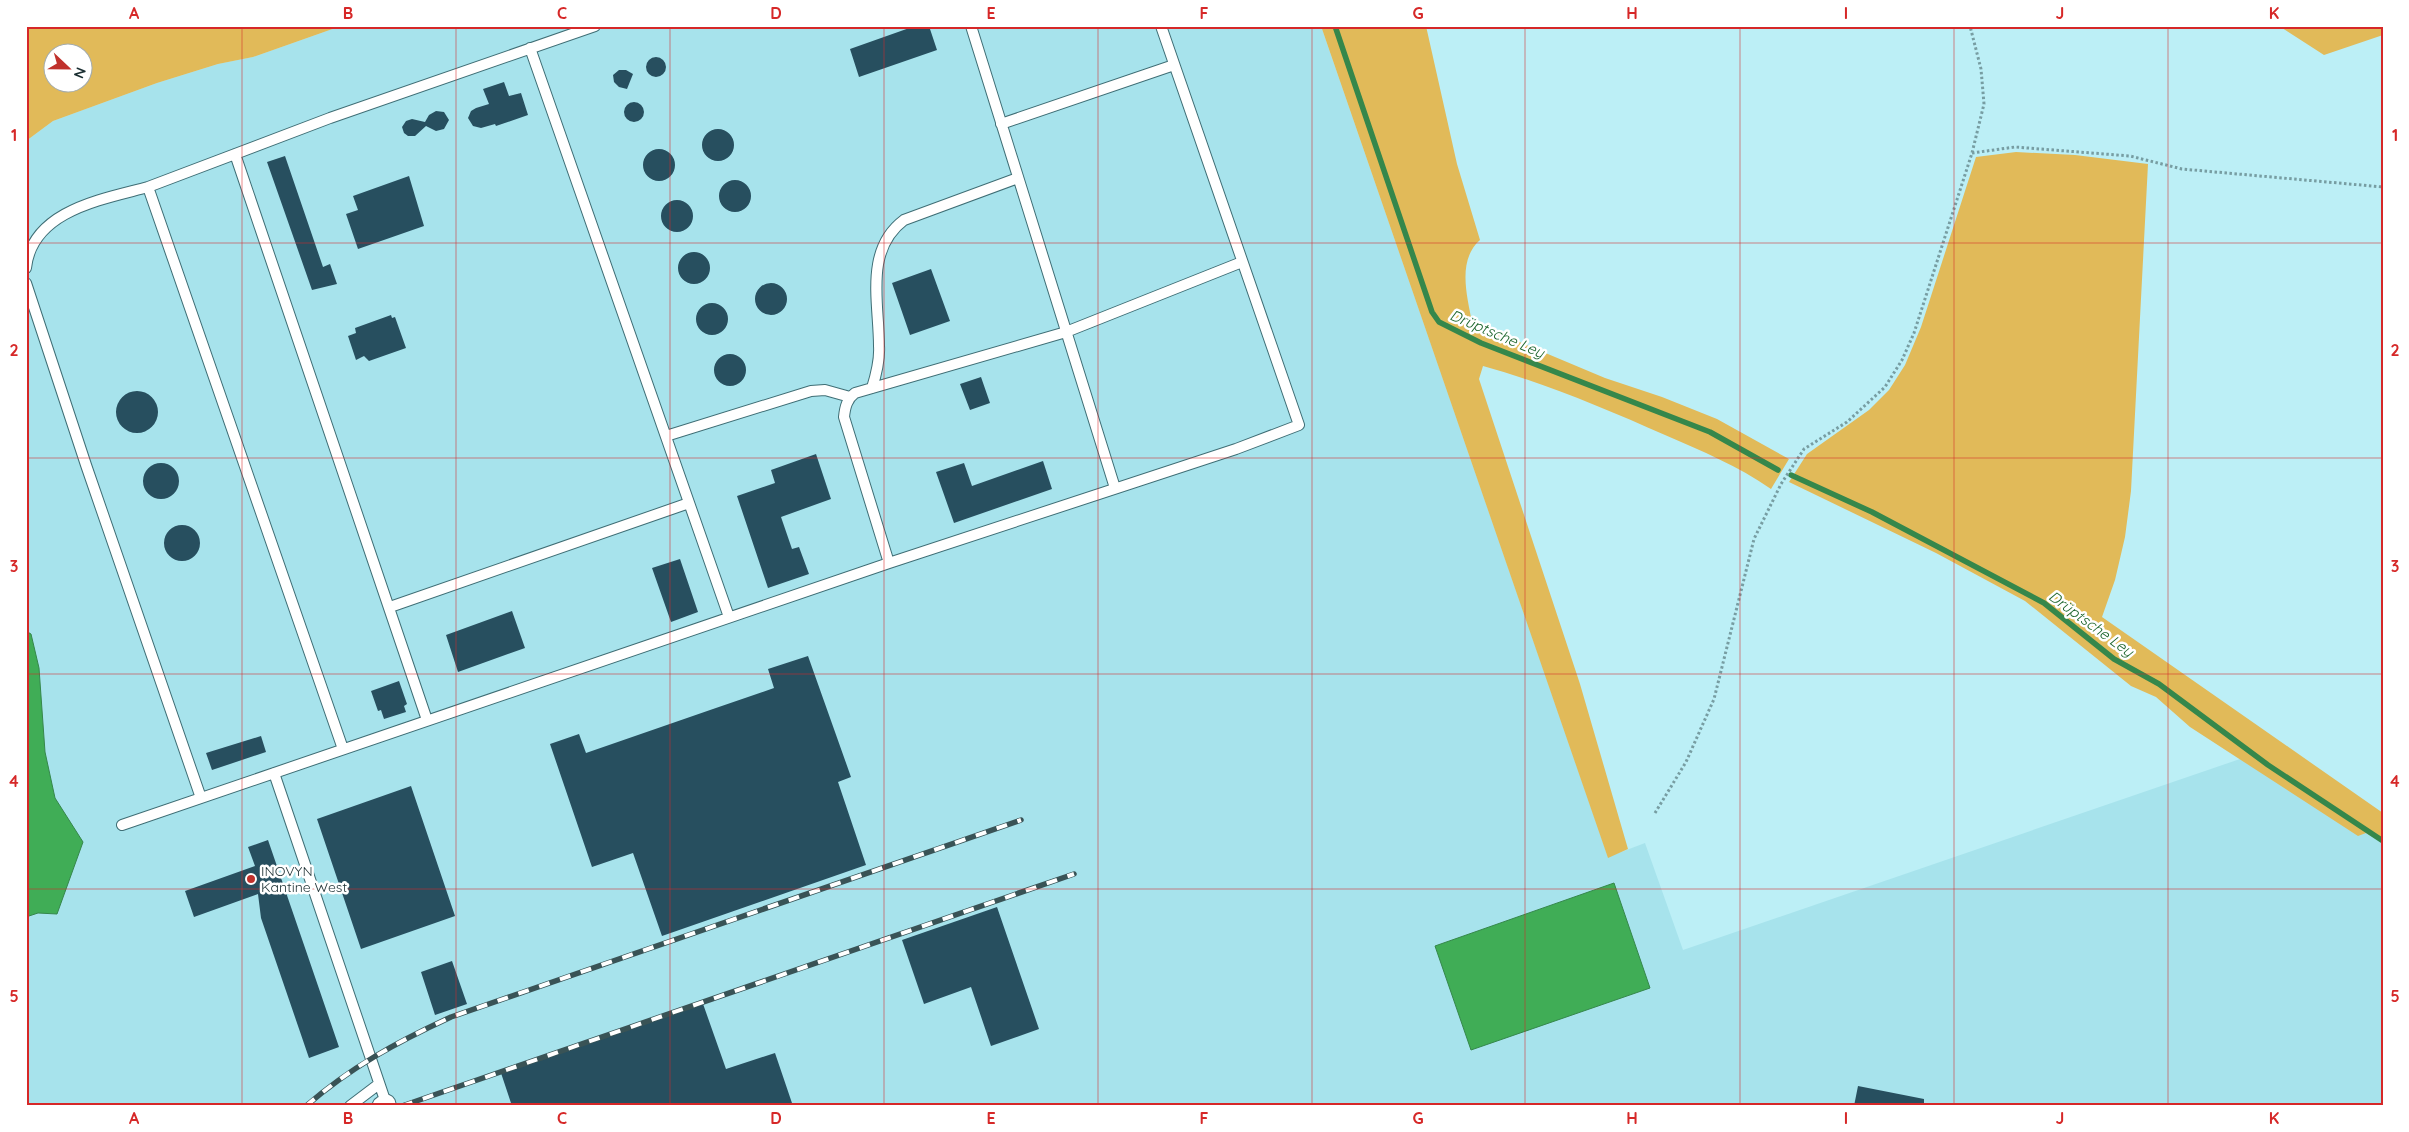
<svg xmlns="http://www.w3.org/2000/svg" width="2409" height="1132" viewBox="0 0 2409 1132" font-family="Quicksand,sans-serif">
  <rect width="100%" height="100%" fill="#bceff6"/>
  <!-- built -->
  <path fill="#a7e3ec" d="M341,26H1321L1608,857L1645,843L1683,950L2240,759L2383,843V1106H26V141L53,121L157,83L218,64L253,57Z"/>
  <!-- green -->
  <path fill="#e1ba59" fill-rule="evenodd" d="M26,26H341L253,57L218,64L157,83L53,121L26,141ZM52,52H82V82H52Z
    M1321,26H1426L1457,164L1480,240C1457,260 1467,296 1472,322L1605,378L1662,397L1717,419L1789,459L1771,489C1738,466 1702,451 1665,435C1606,409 1545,383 1483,366L1479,379L1580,684L1628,849L1608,858Z
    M2279,26H2383V35L2324,55Z
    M2016,152L2075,155L2148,164L2131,491L2125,537L2115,580L2102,617L2383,813V843L2366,833L2358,836L2190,727L2156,697L2131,686L2025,601L1936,553L1789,482L1807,454L1869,410L1889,390L1905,365L1921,327L1976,157Z"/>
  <!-- water -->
  <path fill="#40ad56" stroke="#35874b" d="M26,631L31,634L39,668L45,752L55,798L83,842L57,914L38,913L26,917Z
    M1614,883L1650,988L1471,1050L1435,946Z"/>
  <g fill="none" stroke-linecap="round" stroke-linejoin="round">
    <!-- stream -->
    <path stroke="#35874b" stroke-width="5.5" d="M1335,26L1432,312L1439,322L1481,343L1710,432L1778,470
      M26,28L28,26
      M1791,475L1872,512L2044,603L2114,659L2159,684L2268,765L2383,841"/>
  </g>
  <!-- building -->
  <path fill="#274f5f" d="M915,26H929L937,50L859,77L850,49Z
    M646 67a10 10 0 1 1 20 0a10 10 0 1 1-20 0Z
    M619,70H626L633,74L627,89L619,87L614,82L613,75Z
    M504,82L509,96L521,93L528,115L496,126L495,124L481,128L473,126L468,118L471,111L476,108L489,104L483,89Z
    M624 112a10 10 0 1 1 20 0a10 10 0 1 1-20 0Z
    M436,111L444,112L449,120L444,129L436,131L426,126L415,136H408L404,133L402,127L406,121L412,119L425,122L429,115Z
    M702 145a16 16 0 1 1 32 0a16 16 0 1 1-32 0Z
    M643 165a16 16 0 1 1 32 0a16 16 0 1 1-32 0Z
    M285,156L323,267L330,264L337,284L312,290L267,162Z
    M409,176L424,226L358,249L346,214L358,210L353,196Z
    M719 196a16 16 0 1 1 32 0a16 16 0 1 1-32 0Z
    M661 216a16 16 0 1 1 32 0a16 16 0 1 1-32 0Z
    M678 268a16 16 0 1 1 32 0a16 16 0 1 1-32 0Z
    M931,269L950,321L910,335L892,283Z
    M755 299a16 16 0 1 1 32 0a16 16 0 1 1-32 0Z
    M696 319a16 16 0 1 1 32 0a16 16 0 1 1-32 0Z
    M391,315L392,318L395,317L406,348L369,361L364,356L356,360L348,336L356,333L355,328Z
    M714 370a16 16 0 1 1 32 0a16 16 0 1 1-32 0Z
    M981,377L990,403L970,410L960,384Z
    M116 412a21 21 0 1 1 42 0a21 21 0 1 1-42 0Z
    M816,454L831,499L781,517L792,549L799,547L809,574L768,588L737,496L775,483L771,470Z
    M1043,461L1052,489L954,523L936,472L964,463L972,486Z
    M143 481a18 18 0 1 1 36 0a18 18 0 1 1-36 0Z
    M164 543a18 18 0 1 1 36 0a18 18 0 1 1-36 0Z
    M680,559L698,612L671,622L652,568Z
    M512,611L525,648L458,672L446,635Z
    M808,656L851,777L838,782L866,865L662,936L633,853L592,867L550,744L579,734L586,753L713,709L774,688L768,669Z
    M399,681L407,704L404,706L406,712L384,719L381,710L378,711L371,691Z
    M261,736L266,752L212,770L206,753Z
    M411,786L455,916L361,949L317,819Z
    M268,840L339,1047L309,1058L261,918L258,894L194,917L185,891L255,866L248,847Z
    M997,907L1039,1029L991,1046L971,987L924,1004L902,940Z
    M452,961L467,1004L435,1015L421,972Z
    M702,1001L726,1069L775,1053L793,1106H512L500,1070Z
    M1858,1086L1924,1099V1106H1854Z"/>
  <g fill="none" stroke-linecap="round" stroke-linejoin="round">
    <!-- lane casing -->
    <g stroke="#3f6e75" stroke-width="12">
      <path id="lane" d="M971,26L1115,488
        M530,48L729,617
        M1001,124L1174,65
        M235,154L427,720
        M26,268C32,210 104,199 148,187
        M26,283L86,465L201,798
        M872,388C876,375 880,360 879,346C879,303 864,250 904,220L1018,178
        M666,436L811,391L825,390L850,397
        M889,563L844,417C845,407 847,399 855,393L1066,332L1242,262
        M390,607L689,503
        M343,749L148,187L330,118L595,26
        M274,773L387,1106
        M122,825L889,563L1236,449L1299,425L1161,26
        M350,1106L379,1084"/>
    </g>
    <!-- street casing -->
    <g stroke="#3f6e75" stroke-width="21">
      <path id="street" d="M382,1106L386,1104"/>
    </g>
    <!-- path -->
    <path stroke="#779da2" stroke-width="3" stroke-dasharray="2.5 2.5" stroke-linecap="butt" d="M1972,153L2015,147L2066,151L2130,156L2182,169L2383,187
      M1655,813L1686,762L1714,699L1754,539L1781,484L1804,449L1847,422L1885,387L1902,360L1914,333L1972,153L1984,104L1981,69L1970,26"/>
    <!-- lane -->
    <use href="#lane" stroke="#fff" stroke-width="10"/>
    <!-- street -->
    <use href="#street" stroke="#fff" stroke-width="19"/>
    <!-- rail casing -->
    <g stroke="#395356" stroke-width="5.5">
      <path id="rail" d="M306,1106C351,1067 397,1042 451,1017L1021,820
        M402,1106L1074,874"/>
    </g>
    <!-- rail -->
    <use href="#rail" stroke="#fff" stroke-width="4" stroke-dasharray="11" stroke-linecap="butt"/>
  </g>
  <!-- grid -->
  <path fill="none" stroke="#d62828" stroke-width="1" stroke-opacity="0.55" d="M242,26V1106M456,26V1106M670,26V1106M884,26V1106M1098,26V1106M1312,26V1106M1525,26V1106M1740,26V1106M1954,26V1106M2168,26V1106M26,243H2383M26,458H2383M26,674H2383M26,889H2383"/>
  <!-- markers -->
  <circle fill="#c0312c" stroke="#fff" stroke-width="2" cx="251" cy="879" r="5"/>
  <g text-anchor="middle" stroke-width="5" stroke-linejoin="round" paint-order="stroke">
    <!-- poi labels -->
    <g font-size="14" fill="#1a2e31" stroke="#fff" text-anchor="start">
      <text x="261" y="876">INOVYN<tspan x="261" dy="16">Kantine West</tspan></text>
    </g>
    <!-- water labels -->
    <g font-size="15" font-style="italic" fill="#1c652c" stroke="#fff">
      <text transform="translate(1497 334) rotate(23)" y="5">Drüptsche Ley</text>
      <text transform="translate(2091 624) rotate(36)" y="5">Drüptsche Ley</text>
    </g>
  </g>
  <!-- border -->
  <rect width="2409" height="1132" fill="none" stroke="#ffffff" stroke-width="55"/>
  <!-- north arrow -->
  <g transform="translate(68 68) rotate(112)"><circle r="24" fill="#ffffff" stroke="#a3abad"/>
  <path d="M0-4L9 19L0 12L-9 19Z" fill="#c0312c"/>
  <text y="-8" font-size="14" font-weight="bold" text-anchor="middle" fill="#1a2e31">N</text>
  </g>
  <rect x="28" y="28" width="2354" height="1076" fill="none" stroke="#d62828" stroke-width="2"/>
  <g font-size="16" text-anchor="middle" font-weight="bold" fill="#d62828">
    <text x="134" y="19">A</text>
    <text x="348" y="19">B</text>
    <text x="562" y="19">C</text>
    <text x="776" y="19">D</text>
    <text x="991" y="19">E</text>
    <text x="1204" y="19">F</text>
    <text x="1418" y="19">G</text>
    <text x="1632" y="19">H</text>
    <text x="1846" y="19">I</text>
    <text x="2060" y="19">J</text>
    <text x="2274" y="19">K</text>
    <text x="14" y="141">1</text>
    <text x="2395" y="141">1</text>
    <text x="14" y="356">2</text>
    <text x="2395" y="356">2</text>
    <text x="14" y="572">3</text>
    <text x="2395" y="572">3</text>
    <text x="14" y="787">4</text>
    <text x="2395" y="787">4</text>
    <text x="14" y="1002">5</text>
    <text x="2395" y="1002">5</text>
    <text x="134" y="1124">A</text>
    <text x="348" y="1124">B</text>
    <text x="562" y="1124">C</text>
    <text x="776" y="1124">D</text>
    <text x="991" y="1124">E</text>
    <text x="1204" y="1124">F</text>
    <text x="1418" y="1124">G</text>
    <text x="1632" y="1124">H</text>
    <text x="1846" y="1124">I</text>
    <text x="2060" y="1124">J</text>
    <text x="2274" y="1124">K</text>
  </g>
</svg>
